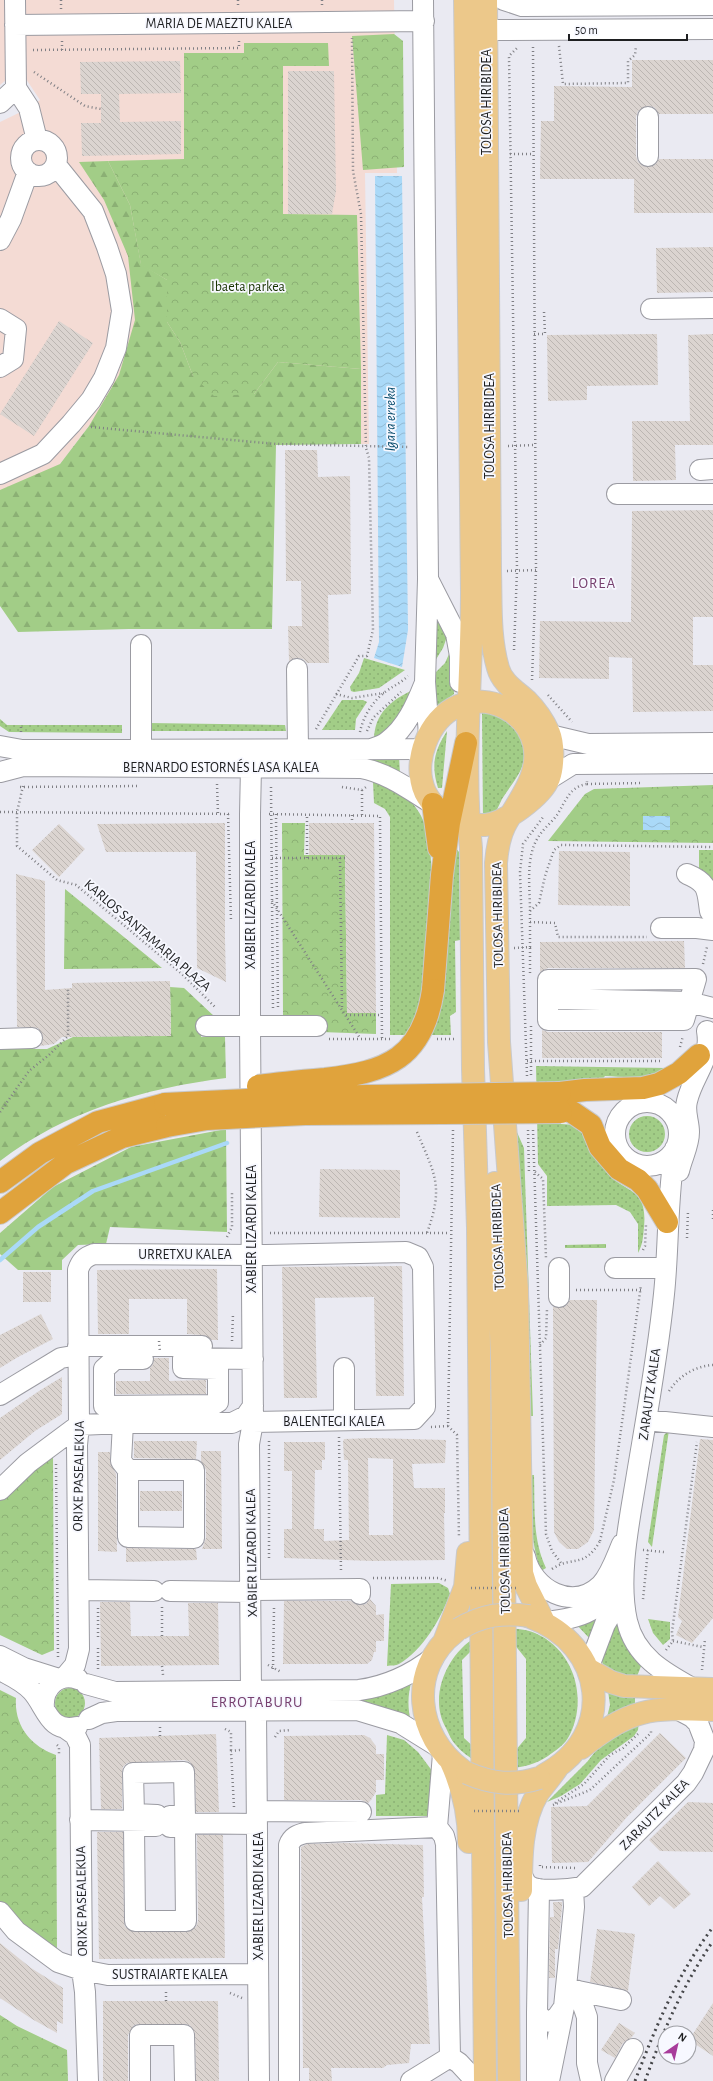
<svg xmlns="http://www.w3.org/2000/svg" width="713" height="2081" viewBox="0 0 713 2081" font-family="'Alegreya Sans',sans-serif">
  <defs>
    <pattern id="grass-dots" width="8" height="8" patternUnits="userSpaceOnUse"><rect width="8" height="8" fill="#a2cd87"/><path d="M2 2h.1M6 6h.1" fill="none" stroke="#8bb074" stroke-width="1.8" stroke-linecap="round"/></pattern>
    <pattern id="forest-firs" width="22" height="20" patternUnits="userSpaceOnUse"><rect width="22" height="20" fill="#a2cd87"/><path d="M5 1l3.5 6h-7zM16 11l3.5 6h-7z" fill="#8bb074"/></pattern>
    <pattern id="park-crowns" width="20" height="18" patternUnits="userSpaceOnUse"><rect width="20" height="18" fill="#a2cd87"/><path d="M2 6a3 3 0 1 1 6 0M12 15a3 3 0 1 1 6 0" fill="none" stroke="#8bb074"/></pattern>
    <pattern id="water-waves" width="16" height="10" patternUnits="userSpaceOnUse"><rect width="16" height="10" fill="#aad9f8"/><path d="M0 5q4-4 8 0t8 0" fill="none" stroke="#92bad4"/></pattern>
    <pattern id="building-back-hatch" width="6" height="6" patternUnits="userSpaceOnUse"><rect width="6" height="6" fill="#dbd4d0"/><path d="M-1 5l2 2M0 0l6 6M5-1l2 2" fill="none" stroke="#bcb6b2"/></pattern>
  </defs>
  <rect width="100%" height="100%" fill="#eaeaf2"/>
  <!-- education -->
  <path fill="#f4dbd4" d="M0,0H394L397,173H365L369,444H276L89,426L60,464L0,512V122L29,108L40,100L26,79L6,80L0,85Z"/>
  <!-- grass -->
  <path fill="url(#grass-dots)" fill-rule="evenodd" d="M433,607L449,631L443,648L432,666Z
    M453,645L454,694L435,708L432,676L445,663Z
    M364,658L405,670L379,688L354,692L351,691L350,687L359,673Z
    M415,689L403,717L374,741C374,713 391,700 415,689Z
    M342,700H363L367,702L356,719L355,730H322Z
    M482,712C498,715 511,720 519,735C533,763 516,777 502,799C499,805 496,812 493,818L483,820Z
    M0,719L7,725H122V733L9,732L0,726Z
    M148,723L285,725L286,731H147Z
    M447,731L442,788H438C431,765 434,751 447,731Z
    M372,756H399L400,774L372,763Z
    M373,782C432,797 431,840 432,891L455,847L459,852L460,940L455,941L456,1012L450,1016L451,1035H390V817L385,809L374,803Z
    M699,850H713V894L699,871Z
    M536,1066L667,1068C649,1080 627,1077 605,1076L600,1082L559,1081L561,1124L576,1125C589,1138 593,1155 604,1169C623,1195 648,1184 644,1227C643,1237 643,1244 638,1253V1224L630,1212L616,1205L547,1206V1176L538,1164Z
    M629 1134a18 18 0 1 1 36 0a18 18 0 1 1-36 0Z
    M516,1130L524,1148L533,1416H529Z
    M606,1244V1248H565V1245Z
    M669,1430L652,1547L648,1542L664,1435Z
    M530,1475H534C535,1507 532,1538 546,1568L541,1571C529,1537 531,1511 530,1475Z
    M439,1583L448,1588L450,1594C440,1620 423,1650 399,1664C396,1666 391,1665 387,1666L391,1584Z
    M621,1612L643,1661L636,1679L604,1668L601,1658Z
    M595,1617L597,1620L591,1640L575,1623Z
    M648,1619L670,1622V1639L663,1645L653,1633Z
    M508,1628C517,1629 526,1629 535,1633C575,1650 589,1701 568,1738C564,1745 555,1751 548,1756C520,1775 477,1772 455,1744C451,1740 449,1734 446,1728C428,1697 447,1654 476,1637C486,1631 497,1630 508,1628ZM514,1644L526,1659V1738L515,1751H478L464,1738L462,1660L476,1646Z
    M412,1679C408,1694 407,1706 411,1722L377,1705L357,1703V1697Z
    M55 1703a15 15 0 1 1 30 0a15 15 0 1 1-30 0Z
    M608,1691L635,1696V1704L607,1717L610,1705Z
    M639,1721L638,1730L634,1736L601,1760L580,1784L561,1796L547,1802L587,1762L598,1748Z
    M387,1735L404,1740L418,1752L433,1772V1807L427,1816H376V1795L385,1794Z"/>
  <!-- forest -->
  <path fill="url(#forest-firs)" d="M108,161L130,205L141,264L167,280V322L180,342L193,376L254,394L278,362L361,369V444L276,445L272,629H129L18,632L0,606V490L60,464L89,426L119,375L135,320L128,256L104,200L79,162Z
    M170,987L184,988L215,1017H200L201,1037H225L226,1078C146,1088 65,1111 0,1161V1049H47L73,1037L171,1035Z
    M226,1129L227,1232L110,1227L106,1244L78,1245L62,1260V1270H18L0,1254V1233L53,1187L131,1147Z"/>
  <!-- park -->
  <path fill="url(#park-crowns)" d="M394,34L403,41L404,167L363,170L352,36Z
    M244,43H328L329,66H283V214L357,215L361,369L278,362L254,394L214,396L193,376L180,342L167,322V280L141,265L130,205L108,161L184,159V53H244Z
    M713,785V843L548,841L585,794L594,789Z
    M282,823H305L304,855H345L347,1013H376V1034L321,1032L283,1017Z
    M65,889L162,968L64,969Z
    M53,1453L54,1650L42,1655L0,1635V1500L15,1483Z
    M0,1690L16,1698C14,1726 31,1746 56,1755L57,1952L30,1934L0,1902Z
    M0,2015L17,2026L67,2050L68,2081H0Z"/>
  <!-- water -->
  <path fill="url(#water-waves)" d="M375,176H402L408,630L402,667L374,658L379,642Z
    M643,816H670V830H643Z"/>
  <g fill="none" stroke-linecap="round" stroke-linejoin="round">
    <!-- stream -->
    <path stroke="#aad9f8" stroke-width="4.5" d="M0,1260L38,1227L93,1191L227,1143"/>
  </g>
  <!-- building -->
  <path fill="url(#building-back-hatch)" fill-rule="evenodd" d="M632,60H713V114H659L654,107L648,106L638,111L636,117V156L638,162L643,166H653L659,159H713V213H634V179H540L541,121H554V86L632,87Z
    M180,61L181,93L119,94L120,122L181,121V154L82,156L81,123H101V94H81L80,62Z
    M288,71H334L336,191L332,214H288Z
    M713,247V292L657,293L656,248Z
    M59,321L93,343L34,436L0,414Z
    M657,334L658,385L587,386V400L548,401L547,335Z
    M713,334V445H675L676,480L633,481L632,421H690L688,335Z
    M285,450H317L318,477L350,476L351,594L328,595L329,663H307L303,659L297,658L289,661L288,626H302L301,581H286Z
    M713,510V617H693V665H713V711L633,712L632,658L609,657V679L539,678L540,621L631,622L632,511Z
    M225,823V939L226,982L197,968L196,852H106L97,824Z
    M309,823H374L376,1013H347L345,855H309Z
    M59,824L85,849L59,877L32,850Z
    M559,851L630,852V906L558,905Z
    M16,874L45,881V990L72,988V983L170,981L171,1036L62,1037L54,1044L40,1046L43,1037L38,1028L17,1027Z
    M684,941L685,968H548L540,972V942Z
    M542,1030L548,1032H662V1058H542Z
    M320,1169L400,1170V1218L319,1217Z
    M402,1266L404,1396H376L374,1297L315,1298L317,1398H284L282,1267Z
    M217,1269L218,1340H212L202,1335L187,1334V1299H129V1334H98L97,1270Z
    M23,1272H51V1302H23Z
    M570,1300H597L594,1530L588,1542L578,1549H567L559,1542L554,1532L553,1307H564Z
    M41,1314L53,1339L18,1357L0,1368V1335Z
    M154,1358H169V1381L206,1380V1394H116V1381H150V1368L153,1364Z
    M62,1377V1414L35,1431L0,1460V1418L39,1391Z
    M372,1438L446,1440L445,1463L412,1464L414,1488H445V1513H444L445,1560L373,1561L284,1558V1529H292V1471H284V1442H325V1460H322V1470H315L314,1529H324V1541L349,1540L348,1460H344L343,1442L344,1439ZM368,1458L393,1459V1535H369Z
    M700,1439L713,1440V1618L692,1643L676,1635L682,1621L678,1617Z
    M134,1441H197L196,1459L134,1458Z
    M201,1451H221L222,1549H202L206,1538V1470L201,1461Z
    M98,1452H110V1461L116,1474L117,1552L98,1551Z
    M140,1491H182V1511H140Z
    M126,1548L196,1549L197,1560L126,1562Z
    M370,1599L376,1606V1615L384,1614V1641H376V1652H374L372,1660L367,1664H283L284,1601H351L360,1605L366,1604Z
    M100,1602H130L131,1636H189L188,1603H218L219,1665L101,1666Z
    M660,1733L686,1758L627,1817L588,1862L552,1863L551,1807L587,1806Z
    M216,1734L219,1812H196L195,1771L190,1762L184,1760L127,1763L123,1767L122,1773V1809H101L99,1738Z
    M364,1735L370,1738L376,1746V1754H384V1780H376V1792L371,1800L368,1803L361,1800H284V1736Z
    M688,1802L713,1803V1852L660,1851L649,1840Z
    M97,1832H123L124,1921L125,1927L135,1932H186L196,1927L198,1921L197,1835H223L225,1958L99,1959Z
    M346,1843L423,1845L424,1897H422L430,2044H411L409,2063L387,2065L383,2068H331L332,2081H309V2068H303L301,1847L307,1844Z
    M658,1861L691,1894L674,1909L660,1896L649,1906L632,1887Z
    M553,1902H562V1907L558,1949H555V1978H549L550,1917H554Z
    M597,1929L635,1934L628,1991L590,1982Z
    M0,1943L31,1968L63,1988V2024L57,2021V2033L32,2019L0,1998Z
    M103,2001H218L219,2081H196L195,2034L190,2025L184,2024H140L134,2025L128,2035V2081H103Z
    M713,2003V2056L689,2040Z
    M619,2023L635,2033L631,2038L623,2043L615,2058L601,2050Z"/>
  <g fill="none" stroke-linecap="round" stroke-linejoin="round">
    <!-- minor casing -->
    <g stroke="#9b9ba2" stroke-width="22">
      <path id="minor" d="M15,0L16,88L29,108L37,140
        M423,0L428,579L425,682L429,735
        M504,0L522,6L713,5
        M15,25L424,21
        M486,30L713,29
        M0,103L16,88
        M648,117V156
        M21 158a18 18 0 1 1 36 0a18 18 0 1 1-36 0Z
        M0,240L11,219L28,172
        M651,309L713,308
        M0,319L16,329L13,359L0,367
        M700,470L713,469
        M0,474L43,454L71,424L91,400L104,378L116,348L122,311L116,274L107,247L93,211L56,165
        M617,494H713
        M429,581L456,634L460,656V682
        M297,669L298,750
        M550,735L588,744L713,743
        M0,746L22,750L423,749
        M371,749C377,747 384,745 388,741C406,728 416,705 424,685
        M141,750V645
        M0,772L23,766L361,768C388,773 410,790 433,804
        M549,779L573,764L713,763
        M687,874C709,883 707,891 710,911L713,912
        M661,928H697L713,930
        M696,979L684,1020H548V980Z
        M557,999L689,1002L713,1008
        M206,1026H317
        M0,1039L32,1038
        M615 1134a32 32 0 1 1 64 0a32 32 0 1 1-64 0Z
        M675,1149C667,1197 669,1246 664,1294C658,1354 647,1414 637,1474C630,1518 617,1576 627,1621C635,1657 665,1673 694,1689
        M679,1171C682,1157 689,1146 689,1132C689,1121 684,1112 687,1101C693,1075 712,1060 707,1031
        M559,1268V1297
        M615,1268H665
        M78,1346H202
        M143,1359H115L104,1369V1406L213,1405L218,1402V1369L183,1368V1358L253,1359
        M344,1368V1420
        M0,1395L61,1358L78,1355
        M646,1420L713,1427
        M123,1423L121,1461L128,1470V1537L194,1538V1470H128
        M79,1425L123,1423H232L246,1416L253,1406
        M0,1490L28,1463L79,1425
        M525,1556C532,1590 573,1612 601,1585C611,1574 616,1558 622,1544
        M79,1590L154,1591
        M251,1590L360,1589V1594
        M170,1591L251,1592
        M544,1622C585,1617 600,1613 620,1575
        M0,1656L24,1668L59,1679
        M588,1669L605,1624L623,1594
        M0,1670C11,1676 23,1681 32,1691C46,1706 49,1734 77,1727
        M65,1677L75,1665L79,1649L77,1445L79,1425L78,1270C81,1261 85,1257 94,1254L266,1255L406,1252L418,1257L423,1267L425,1407L414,1419L253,1422
        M86,1684L115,1692L359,1690C388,1686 411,1675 434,1657
        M251,1691L249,1444L253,1422L250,1026V814L251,767
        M44,1708C42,1688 58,1672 78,1679
        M256,1711L259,2081
        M89,1719L102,1713L116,1711L357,1710L400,1723L437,1746
        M65,1728L75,1735L80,1745L82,1970L85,1992L88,2081
        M184,1772L185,1815L170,1816V1827L185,1826L186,1921H135L134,1826H156L157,1815L134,1814L133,1773Z
        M257,1811L361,1812
        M80,1820L148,1821
        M174,1823L257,1824
        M437,1827L444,1836L446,1844L450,2057
        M521,1874C523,1877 525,1883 528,1885C538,1893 571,1889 582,1887L686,1783L693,1773L704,1750L705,1741L698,1723L692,1717L677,1709
        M539,1889L537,2013L543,2020L550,2022L557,2017L564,2007
        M0,1912L16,1931L58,1962L82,1970L108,1975L258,1974
        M566,1987L578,1991L587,2017V2063L591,2081
        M578,1991L621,2000
        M537,2013V2081
        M450,2057L459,2063L472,2077
        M140,2081V2035H184L185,2081
        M289,2081V1845C292,1837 297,1835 305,1833L437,1827L443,1754
        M411,2081L450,2057
        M549,2081L564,2007L574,1907L573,1889
        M615,2081L633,2049"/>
    </g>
    <!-- major casing -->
    <g stroke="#c9c9ca" stroke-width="24">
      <path id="major" d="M465,0C468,197 470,395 472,592C472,678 462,763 471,848L473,1069L478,1228L485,2081
        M456,816C466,821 474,826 485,825C504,824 542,796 549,778C553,767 554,745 549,733C544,722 536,710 527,701C516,691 502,683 498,668C489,637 491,603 490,571L486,0
        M445,818C438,810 430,802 425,792C412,762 428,719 458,706C489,693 526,711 534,744C541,775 519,799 505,825C499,837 497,850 496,863L499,1042L517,1289L522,1573L526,1586L544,1622
        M495,1183L502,1358L509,2081
        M530,1617C606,1644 618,1736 544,1775
        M455,1632C407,1669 416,1737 462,1770
        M444,1642L465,1587L468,1553
        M588,1669L611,1682L624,1686L713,1689
        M581,1748C633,1707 649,1708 713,1710
        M451,1762C463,1788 469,1813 469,1842
        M521,1890C521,1858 521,1821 538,1793C544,1785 551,1777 557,1768"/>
    </g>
    <!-- highway casing -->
    <g stroke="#c9c9ca" stroke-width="24">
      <path id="highway" d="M433,804L439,848
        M433,990L442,875L449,823L466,743
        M560,1093L585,1090L643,1088L659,1084L679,1073L699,1055
        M572,1112L591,1125L600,1147L619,1169L638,1180L647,1189L667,1222
        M0,1182L40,1153L98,1122L165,1104
        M0,1213L66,1163L122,1137L167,1126"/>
    </g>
    <!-- path -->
    <path stroke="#7f7f84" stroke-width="2.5" stroke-dasharray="1 3" stroke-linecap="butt" d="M61,0V9
      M238,0V6
      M322,0V6
      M62,41V50
      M559,46L563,84L628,83V61L635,55L636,46
      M33,50L239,48V39
      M34,72L85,106L101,109
      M510,154H533
      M534,334H545L544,312
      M91,427L276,444L409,447
      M508,446L535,445
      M507,571L536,570
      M514,650L517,570L509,56L517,48
      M532,680L536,570L533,47
      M336,694L352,698L384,693
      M548,695L572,722
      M316,729L359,656H367L373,630L369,458L366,448L361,214L353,171L352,38
      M367,731L373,718L401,692
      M21,732V725
      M360,732C363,717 372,702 385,692C393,686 401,683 408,676
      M217,784L218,814
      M587,784L643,783
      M23,786L17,812V846L57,880L76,885L182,974L216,1008
      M20,787L139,786
      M271,787L273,1010
      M342,787L362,790L366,787
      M362,790V815
      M0,812L232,814
      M228,814L231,921
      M269,814L380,816L382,1039
      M276,814L278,1010
      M352,815V823
      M272,858H345
      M307,858V815
      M340,858L342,1010
      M272,901L360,1038
      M530,911C530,887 525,856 539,836C544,828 552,822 557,815C566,801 569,787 587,784V781
      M530,922L555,923L558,937H647
      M514,948L530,947V911L539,903L545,876L554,850L561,845L713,847
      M530,948V975
      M703,964L707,947
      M346,1015H382
      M531,1026V1075
      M329,1039H392
      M437,1039H454
      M680,1047L683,1036
      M527,1061H660
      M527,1076L520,872L523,844L544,816
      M0,1112L29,1071L49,1055L68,1036V988
      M528,1130L529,1173
      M533,1130L546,1534L552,1551L561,1563
      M417,1132C435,1175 444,1186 427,1233
      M535,1172L543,1179L546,1258
      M713,1210V1220
      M270,1233H450
      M227,1237L232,1227V1193
      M687,1238L688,1211
      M643,1250L645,1246L646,1224
      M576,1290H641
      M232,1341L233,1314
      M540,1345L546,1338L547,1309
      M669,1391C679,1376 695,1366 713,1365
      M448,1426L457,1435L459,1538
      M431,1427L448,1426L453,1130
      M339,1437L341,1572
      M56,1464L58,1657
      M600,1541L614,1480L641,1285
      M643,1550L664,1552
      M269,1558V1439
      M552,1569C573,1555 584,1569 600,1541H602
      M373,1578H438L448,1581
      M643,1599L648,1550
      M162,1607V1636
      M98,1608V1637
      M673,1641L703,1647
      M98,1648V1669
      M666,1650L673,1641L672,1632L697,1442
      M268,1665L281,1672
      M162,1666L163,1675
      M273,1669L274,1608
      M702,1670L705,1639
      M160,1727V1736
      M225,1729L231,1732V1751
      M275,1737L279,1731L291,1730
      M57,1745L59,1747V1756
      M555,1803L584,1784L610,1755L623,1748L638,1734
      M553,1805L590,1790L651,1733V1730
      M234,1807L231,1751L240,1750
      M540,1865V1867L577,1868
      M230,1993L242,1998
      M166,2001V1992"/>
    <!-- minor -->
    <use href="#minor" stroke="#fff" stroke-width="20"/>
    <!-- major -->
    <use href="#major" stroke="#ecc88a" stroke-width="22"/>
    <!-- highway -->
    <use href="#highway" stroke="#e0a33c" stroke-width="22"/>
    <!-- rail -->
    <path stroke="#454649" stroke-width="3" stroke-dasharray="2 4" stroke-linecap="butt" d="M635,2081C656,2026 677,1975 713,1927
      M645,2081C663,2031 683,1985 713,1941"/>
    <!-- major-bridge casing -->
    <g stroke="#c9c9ca" stroke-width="24" stroke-linecap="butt">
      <path id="major-bridge" d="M459,1629C482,1615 503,1612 529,1616
        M467,1773C492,1784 514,1786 539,1778"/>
    </g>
    <!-- highway-bridge casing -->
    <g stroke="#c9c9ca" stroke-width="24" stroke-linecap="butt">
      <path id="highway-bridge" d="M258,1086C280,1083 302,1081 325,1079C387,1072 423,1058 433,990
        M165,1104L305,1097L560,1093
        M167,1126L207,1119L305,1114L561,1112"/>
    </g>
    <!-- path-bridge -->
    <path stroke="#7f7f84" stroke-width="2.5" stroke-dasharray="1 3" stroke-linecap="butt" d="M159,1341L160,1352
      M471,1588H518
      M474,1811H519"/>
    <!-- major-bridge -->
    <use href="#major-bridge" stroke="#ecc88a" stroke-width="22"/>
    <!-- highway-bridge -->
    <use href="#highway-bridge" stroke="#e0a33c" stroke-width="22"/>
  </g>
  <g text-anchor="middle" stroke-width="3.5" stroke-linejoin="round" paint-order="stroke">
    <!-- street labels -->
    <g font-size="14" fill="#1e1f21" stroke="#f7f8ff">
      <text x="219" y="28">MARIA DE MAEZTU KALEA</text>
      <text transform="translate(486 102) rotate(-90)" y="5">TOLOSA HIRIBIDEA</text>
      <text transform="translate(489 426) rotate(-90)" y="5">TOLOSA HIRIBIDEA</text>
      <text x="221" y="772">BERNARDO ESTORNÉS LASA KALEA</text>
      <text transform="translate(250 905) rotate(-90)" y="5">XABIER LIZARDI KALEA</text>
      <text transform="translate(497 915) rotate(-91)" y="5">TOLOSA HIRIBIDEA</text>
      <text transform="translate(148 935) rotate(41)" y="5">KARLOS SANTAMARIA PLAZA</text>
      <text transform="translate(251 1229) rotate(-90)" y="5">XABIER LIZARDI KALEA</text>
      <text transform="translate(497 1237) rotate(-92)" y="5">TOLOSA HIRIBIDEA</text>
      <text x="185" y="1259">URRETXU KALEA</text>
      <text transform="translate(649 1394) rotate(-82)" y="5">ZARAUTZ KALEA</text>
      <text x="334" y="1426">BALENTEGI KALEA</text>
      <text transform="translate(78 1476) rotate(-89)" y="5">ORIXE PASEALEKUA</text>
      <text transform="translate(251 1553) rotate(-91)" y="5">XABIER LIZARDI KALEA</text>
      <text transform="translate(504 1561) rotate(-91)" y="5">TOLOSA HIRIBIDEA</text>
      <text transform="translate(654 1814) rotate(-46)" y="5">ZARAUTZ KALEA</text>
      <text transform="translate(507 1885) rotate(-91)" y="5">TOLOSA HIRIBIDEA</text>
      <text transform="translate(258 1896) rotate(-90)" y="5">XABIER LIZARDI KALEA</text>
      <text transform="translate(81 1901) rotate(-91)" y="5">ORIXE PASEALEKUA</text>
      <text x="170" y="1979">SUSTRAIARTE KALEA</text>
    </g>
    <!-- park labels -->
    <g font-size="14" fill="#183300" stroke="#f7f8ff">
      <text x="248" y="291">Ibaeta parkea</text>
    </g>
    <!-- water labels -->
    <g font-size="15" font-style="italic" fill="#064b6c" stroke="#f7f8ff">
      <text transform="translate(390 419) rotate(-90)" y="5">Igara erreka</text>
    </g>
    <!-- neighbourhood labels -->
    <g font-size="15" letter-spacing="1" fill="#77406f" stroke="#f7f8ff">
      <text x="594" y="588">LOREA</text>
      <text x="257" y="1707">ERROTABURU</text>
    </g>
  </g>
  <!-- north arrow -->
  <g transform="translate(677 2045) rotate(34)"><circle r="19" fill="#f7f8ff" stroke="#a0a1a6"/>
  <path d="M0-3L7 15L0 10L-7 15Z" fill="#a83c9b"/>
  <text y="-6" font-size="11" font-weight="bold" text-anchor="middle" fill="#1e1f21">N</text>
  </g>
  <!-- scale -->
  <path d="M569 34v6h118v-6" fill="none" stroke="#1e1f21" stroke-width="2"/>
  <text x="575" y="34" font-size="12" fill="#1e1f21" stroke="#f7f8ff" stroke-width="3" paint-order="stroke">50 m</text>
</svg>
